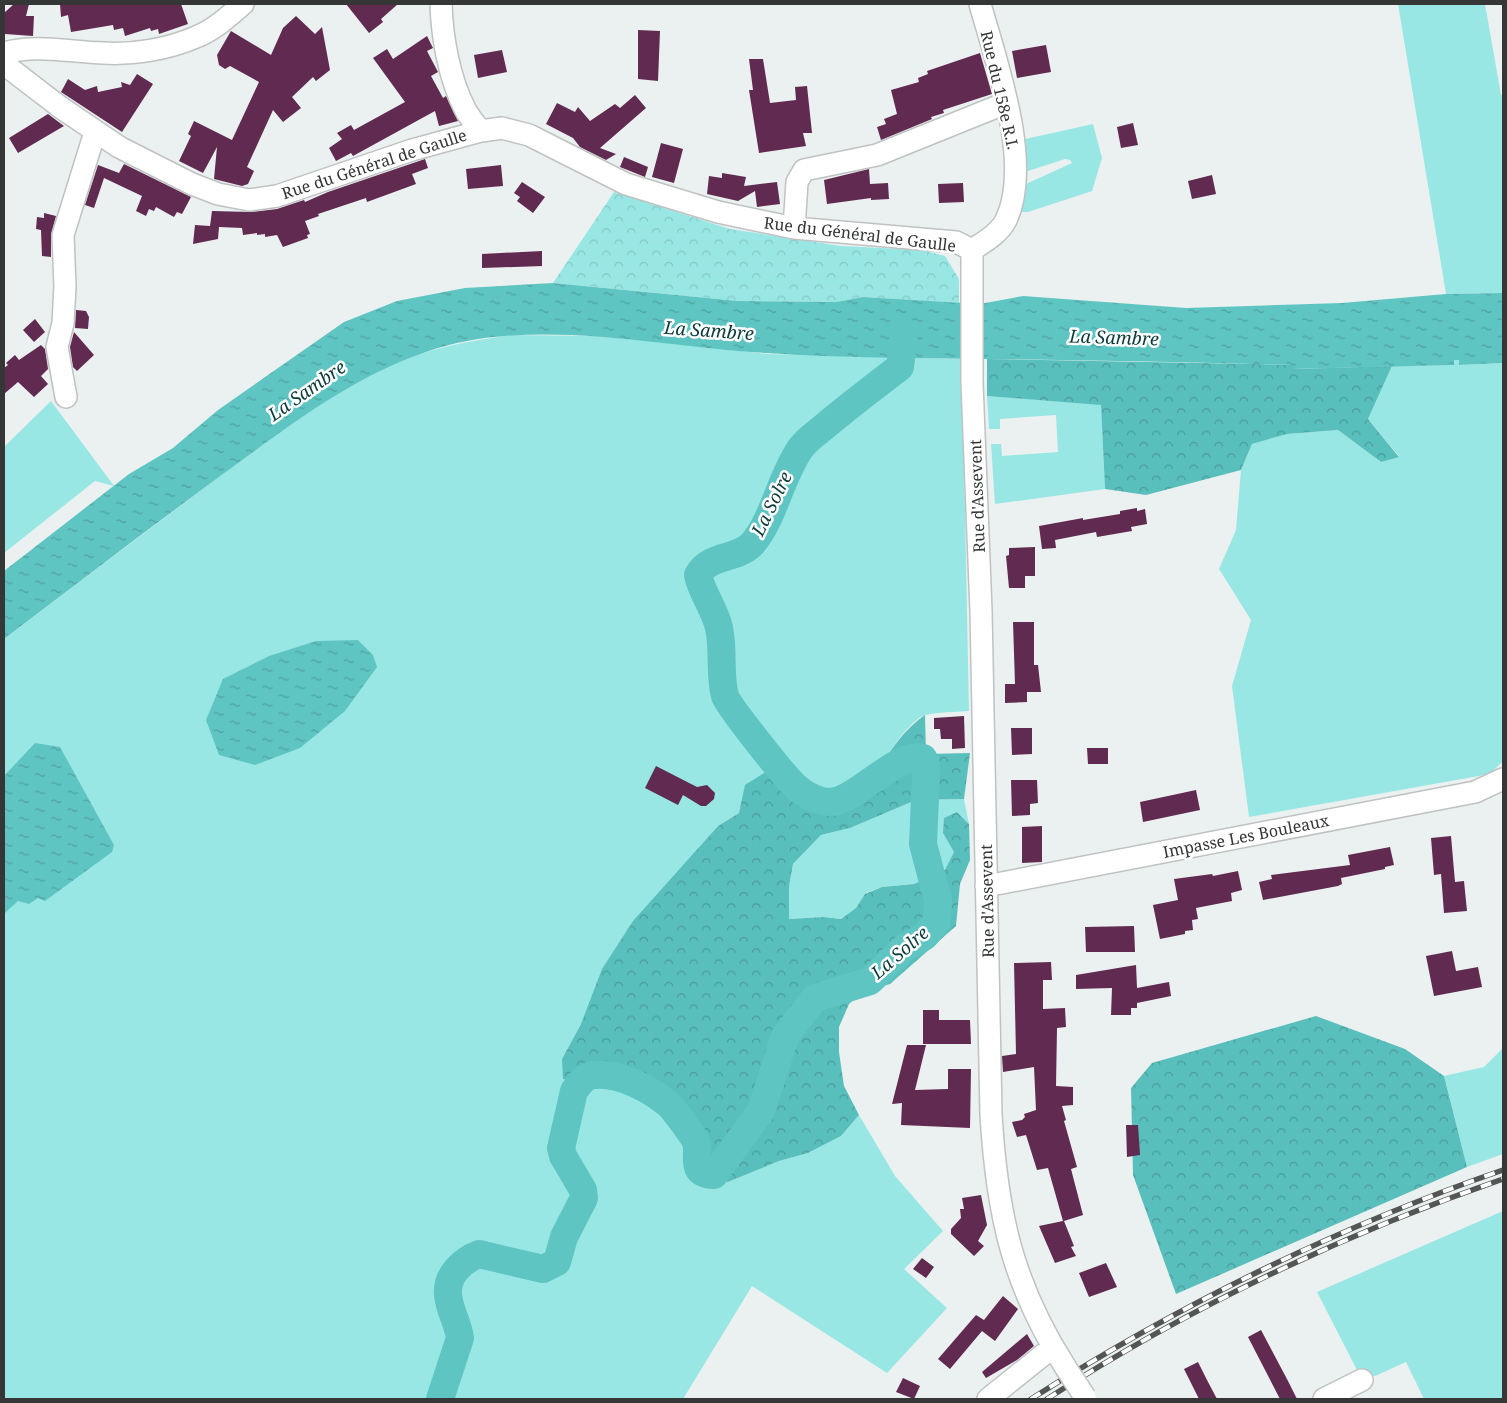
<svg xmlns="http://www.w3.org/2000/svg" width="1507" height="1403" viewBox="0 0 1507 1403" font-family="'Noto Serif',serif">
  <defs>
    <pattern id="forest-crowns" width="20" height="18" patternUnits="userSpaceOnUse" patternTransform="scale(1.25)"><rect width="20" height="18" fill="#59bfbc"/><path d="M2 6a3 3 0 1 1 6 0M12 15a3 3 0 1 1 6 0" fill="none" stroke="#4a9c9a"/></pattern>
    <pattern id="park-crowns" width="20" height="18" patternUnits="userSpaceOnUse" patternTransform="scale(1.25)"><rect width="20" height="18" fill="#99e7e4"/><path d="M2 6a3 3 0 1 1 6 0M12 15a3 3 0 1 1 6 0" fill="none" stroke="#84c7c4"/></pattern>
    <pattern id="water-ripples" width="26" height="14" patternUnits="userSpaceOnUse" patternTransform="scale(1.25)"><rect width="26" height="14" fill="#5fc5c3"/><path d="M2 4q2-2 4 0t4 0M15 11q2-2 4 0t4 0" fill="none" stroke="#4fa19f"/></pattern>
  </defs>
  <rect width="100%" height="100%" fill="#ebf0f0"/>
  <!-- grass -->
  <path fill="#99e7e4" d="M1398,4H1485L1501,95H1503V293L1446,294Z
    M1093,124L1102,158L1092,191L1028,212H1020L1026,184L1072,163L1070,160L1065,159L1025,172L1021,140Z
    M511,335L600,336L768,354L962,359L969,711C955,712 939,712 926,715C902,722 871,784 859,805L829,807L798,792L772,768L739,813L718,826L701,845L581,1024L562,1059L577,1082C614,1052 677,1104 699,1134C709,1148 714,1164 719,1180L728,1182L779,1161L808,1153L841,1136L859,1115L895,1176L943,1231L904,1269L947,1308L887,1373L752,1286L683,1399H4V639C79,582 155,525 231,468C279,433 335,388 390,365C429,348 469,341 511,335Z
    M1454,360H1459V365L1503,363V761L1490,774L1249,817L1232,686L1251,620L1219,569L1236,530L1241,470L1252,444L1286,434L1338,430L1381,462L1399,456L1368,419L1392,366L1453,365Z
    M987,396L1101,404L1105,489L995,504L991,444H1001L1002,456L1058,452L1056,415L1000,419V429H989Z
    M51,401L114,486L95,481L4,553V447Z
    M964,799L969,824L957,812L944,833L954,852L946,870L914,884L882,887L866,893L856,908L841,919L824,917L789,919V887L793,864L821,835L850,828L916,800Z
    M1503,1048V1154L1467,1167L1444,1076L1484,1067Z
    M1503,1211V1399H1424L1406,1362L1375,1376L1359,1374L1317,1292Z"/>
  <!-- forest -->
  <path fill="url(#forest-crowns)" d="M987,359L1252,364L1293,365L1294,369L1392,366L1368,419L1399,457L1381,462L1338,430L1287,434L1252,444L1241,470L1146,495L1105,489L1101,405L987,396Z
    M925,715L926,754L970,753L964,799L916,800L850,828L821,835L793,864L789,887V919L824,917L841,919L856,908L865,894L882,887L914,884L945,870L954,852L943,833L944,818L957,812L969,824L970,860L960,884L956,926L890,984L862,992L849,1004L839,1027V1052L844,1086L859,1115L841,1136L808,1153L779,1161L728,1182L718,1180C713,1164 709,1148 699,1134C677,1104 614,1052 577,1082L563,1079L562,1059L581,1024L602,969L633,921L718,826L739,813L745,785L772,768L798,792L829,807L859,805C878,773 893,737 925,715Z
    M1316,1016L1405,1049L1444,1076L1467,1167L1176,1294L1133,1175L1131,1088L1152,1063Z"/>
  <!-- park -->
  <path fill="url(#park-crowns)" d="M614,192L730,229L841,246L921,250L945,256L959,279V303L863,297L836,302L738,301L553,283Z"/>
  <!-- water -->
  <path fill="url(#water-ripples)" d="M553,283L738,301L836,302L863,297L980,304L1023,296L1186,308L1342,303L1446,294L1503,293V363L1459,365V360H1454V365L1293,369V365L1252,364C1164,362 1077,360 989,359C915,358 841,358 767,353C657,347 532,315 426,352C349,378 284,430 219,477C147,530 75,585 4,639V571L129,474L173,448L218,410L344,322L397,301L465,288Z
    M358,640L373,655L377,667L345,711L300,748L255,765L219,755L206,720L223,679L269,656L316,641Z
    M35,743L60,747L114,845L112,852L45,901L38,898L29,904L18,901L4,914V776Z"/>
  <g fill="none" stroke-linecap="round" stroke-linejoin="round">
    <!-- river -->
    <path stroke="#5fc5c3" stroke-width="28" d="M440,1399L460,1338C458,1323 449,1309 448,1295C446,1275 463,1260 479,1254L543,1269L557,1262L564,1237L584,1198L583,1190L563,1156L561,1148L574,1091C579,1084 585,1075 595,1075C620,1073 650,1089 668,1104C673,1108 690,1132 694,1138C703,1152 686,1174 714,1175L761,1111L785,1036L815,998L870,981L904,948L925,936L936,923L938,901L923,844L926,774V763L923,758C899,751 860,796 836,801C823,805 804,795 795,786C784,776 729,707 725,696C719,674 724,650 719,628C715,609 702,594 698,575C709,554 737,560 752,544C774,519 780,478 800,449C806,440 817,433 825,426C850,405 875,386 900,367L904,332"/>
  </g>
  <!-- building -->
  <path fill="#612a51" d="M14,4H29L26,16H34L33,36L5,34L4,31V13Z
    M60,4H181L188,24L159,34L158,29L151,31L150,28L125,36L123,28L114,30L113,25L71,32L68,15L61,17Z
    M346,4H398L381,19L383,22L369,33Z
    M296,16L315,34L322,27L330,70L316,81L313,77L292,97L301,108L283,122L273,110L247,167L254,171L248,184L242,186L214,179L217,147L203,173L179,161L191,136L188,134L194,121L232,140L259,82L230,66L225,69L219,65L217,55L231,31L271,55L283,28Z
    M638,30L660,31L658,81L638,79Z
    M427,36L433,48L427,51L438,72L431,76L443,98L446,96L458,121L439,126L435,111L353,156L351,153L336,161L329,148L342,139L337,133L351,125L354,130L405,102L373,58L387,49L393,59Z
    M1046,45L1051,72L1017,78L1012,51Z
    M502,50L507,72L478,78L474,55Z
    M980,53L992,94L943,110L944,113L931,117L932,119L881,140L877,127L886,124L884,119L897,114L891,90L919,82L918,78L928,74L927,71Z
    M749,59H763L770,103L796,100L795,87L807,86L812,133H803L806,146L759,153L749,90H753Z
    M137,74L153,84L122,132L61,92L68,79L85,90L97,86L98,92L122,87L121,82L130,85Z
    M635,95L646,108L600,148L616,154L606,160L580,147L573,138L546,124L557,103L575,112L578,107L590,121L615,104L620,108Z
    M48,114L64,126L18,153L9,138Z
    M1133,123L1138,145L1121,148L1117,127Z
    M661,143L683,149L674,183L652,177Z
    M624,157L648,167L645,177L620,167Z
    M425,159L428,168L412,174L416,184L367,202L366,198L318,214L319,216L305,221L310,234L307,235L308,238L283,247L277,235L265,237V234L257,235V233L243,235L242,228L219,227L218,239L193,244L195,225L210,226L212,211L251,212L277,209L304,200L305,202L328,192Z
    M124,164L191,197L182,214L177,212L174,217L156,207L154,211L149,209L146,216L136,211L142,196L104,178L94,208L85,205L98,165L119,173Z
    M501,165L503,186L468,189L466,169Z
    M869,169L870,184L888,183L889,199L871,200V198L827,204L824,180Z
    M722,173L746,177L744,186L777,182L780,204L757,207L755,191L738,201L707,194L709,176L722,178Z
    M1212,175L1216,194L1192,199L1188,181Z
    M522,182L545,197L533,213L517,201L520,197L514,193Z
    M963,183L964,202L939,203L938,184Z
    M44,213L56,216L51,235V257L42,256L41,230L36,229L37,217L44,218Z
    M542,251V266L482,268V254Z
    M76,310L86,311L89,317L88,329L75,328Z
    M35,319L45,332L34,342L23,330Z
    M74,332L94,355L77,371L73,367L70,347Z
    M41,345L45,349L48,369L41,376L48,384L34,397L18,382L4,394V368L8,365L6,363L15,355L19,360Z
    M1137,508V511L1145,509L1147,524L1131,527L1132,531L1097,537L1096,532L1055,540L1056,548L1042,549L1039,526L1083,518V520L1120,514V511Z
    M1035,547V576H1025V588H1009L1006,556L1009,555V548Z
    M1013,622H1034V665H1038L1041,692H1027V702L1005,703V684H1015Z
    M964,716L965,748L952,749V739H941L940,729H934V718Z
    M1011,728H1032V754L1012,755Z
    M1087,748H1108V764H1088Z
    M656,766L697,787L707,785L715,793L714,799L706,806H701L683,795L678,805L645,788Z
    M1011,780H1037L1038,803L1030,804V815L1012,816Z
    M1196,790L1200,810L1143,822L1140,802Z
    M1042,826V862L1022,863V827Z
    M1451,836L1455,882L1464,881L1467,911L1444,913L1441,874L1434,875L1431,838Z
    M1390,847L1394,865L1385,867V869L1341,878L1342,884L1338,886L1263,900L1259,882L1272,879L1271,875L1350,865L1348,855Z
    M1238,871L1242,890L1231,893L1232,901L1196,908L1198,919L1192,920L1193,930L1185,931V934L1160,939L1153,905L1178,900L1174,879L1212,874L1213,876Z
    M1134,926L1135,952H1086L1085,927Z
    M1452,951L1456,971L1478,967L1482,987L1434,996L1426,956Z
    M1051,962L1052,980H1043V1009L1065,1008L1066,1027L1057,1028L1056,1086L1073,1087V1105L1062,1106L1066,1120L1064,1121L1077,1167L1071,1169L1083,1215L1064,1221L1074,1246L1071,1247L1076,1256L1055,1263L1039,1226L1063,1221L1048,1168L1037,1170L1026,1135L1017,1137L1012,1122L1022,1120L1025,1117L1024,1114L1036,1110L1034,1067L1003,1072L1002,1056L1016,1054L1014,963Z
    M1136,965L1137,988L1169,982L1171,996L1137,1003V1008H1131V1015H1111L1112,988L1076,989V975Z
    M923,1010H939V1020H970L971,1044H923Z
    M907,1045H926L915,1090L948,1089V1069H971L970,1128L901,1125L902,1103L892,1104Z
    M1126,1125H1138L1140,1155L1127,1157Z
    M981,1195L987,1225L978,1241L984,1246L974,1256L951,1234V1229L961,1218L960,1209H964L962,1198Z
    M922,1258L934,1267L926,1278L913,1269Z
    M1106,1263L1117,1287L1089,1297L1079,1273Z
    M1003,1296L1018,1309L995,1341L982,1331L950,1369L938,1359L976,1315L984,1320Z
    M1261,1330L1288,1381L1297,1399H1280L1248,1337Z
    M1027,1334L1034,1346L1017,1360L986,1378L982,1372Z
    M1198,1362L1207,1380L1217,1399H1199L1184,1369Z
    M903,1378L920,1386L914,1399L896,1392Z"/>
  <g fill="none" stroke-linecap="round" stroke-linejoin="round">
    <!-- minor casing -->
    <g stroke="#bec3c2" stroke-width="24">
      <path id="minor" d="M441,4C442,37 449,78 465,109C469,117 475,124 481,131
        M4,53C36,44 69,52 103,53C133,55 169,49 196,37C214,30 229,16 243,4
        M4,64L60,107L119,147L192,184L218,194L249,200L277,196L412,150L481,131L502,128L529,135L626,184L718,212L794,228L956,242L972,250
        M794,228L797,182L804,170L877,155L1006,103
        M972,250V383L981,611L991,1115C997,1213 1012,1284 1066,1368
        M972,250C984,242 999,234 1006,220C1033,164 996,61 980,4
        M66,397L57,347L63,323L65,286L63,235L95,132
        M986,886L1475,792L1503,779
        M988,1399L1053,1347
        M1324,1399L1362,1380"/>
    </g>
    <!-- minor -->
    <use href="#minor" stroke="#fff" stroke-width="21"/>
    <!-- rail casing -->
    <g stroke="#545656" stroke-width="5.5">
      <path id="rail" d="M1031,1399C1179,1305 1338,1227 1503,1170
        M1047,1399C1188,1308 1344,1234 1503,1179"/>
    </g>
    <!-- rail -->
    <use href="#rail" stroke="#fff" stroke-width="4" stroke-dasharray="11" stroke-linecap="butt"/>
    <!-- minor-bridge casing -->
    <g stroke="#bec3c2" stroke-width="24" stroke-linecap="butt">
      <path id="minor-bridge" d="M1066,1368L1085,1397"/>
    </g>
    <!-- minor-bridge -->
    <use href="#minor-bridge" stroke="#fff" stroke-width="21"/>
  </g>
  <g text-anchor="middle" stroke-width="5" stroke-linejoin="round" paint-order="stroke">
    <!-- street labels -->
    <g font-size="16" fill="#353737" stroke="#fff">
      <text transform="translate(1000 90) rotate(77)" y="6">Rue du 158e R.I.</text>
      <text transform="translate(374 164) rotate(-18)" y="6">Rue du Général de Gaulle</text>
      <text transform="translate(860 234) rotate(7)" y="6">Rue du Général de Gaulle</text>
      <text transform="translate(977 496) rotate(-92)" y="6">Rue d'Assevent</text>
      <text transform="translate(1246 836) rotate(-11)" y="6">Impasse Les Bouleaux</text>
      <text transform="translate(987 901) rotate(-91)" y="6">Rue d'Assevent</text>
    </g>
    <!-- water labels -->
    <g font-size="18" font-style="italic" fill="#0b3c3b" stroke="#fff">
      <text transform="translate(709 331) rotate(4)" y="6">La Sambre</text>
      <text transform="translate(1114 338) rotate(2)" y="6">La Sambre</text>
      <text transform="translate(307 391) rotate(-35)" y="6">La Sambre</text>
      <text transform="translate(772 504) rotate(-64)" y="6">La Solre</text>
      <text transform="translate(900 953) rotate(-41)" y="6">La Solre</text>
    </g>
  </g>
  <!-- border -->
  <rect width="1507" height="1403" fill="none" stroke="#353737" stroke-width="10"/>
</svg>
